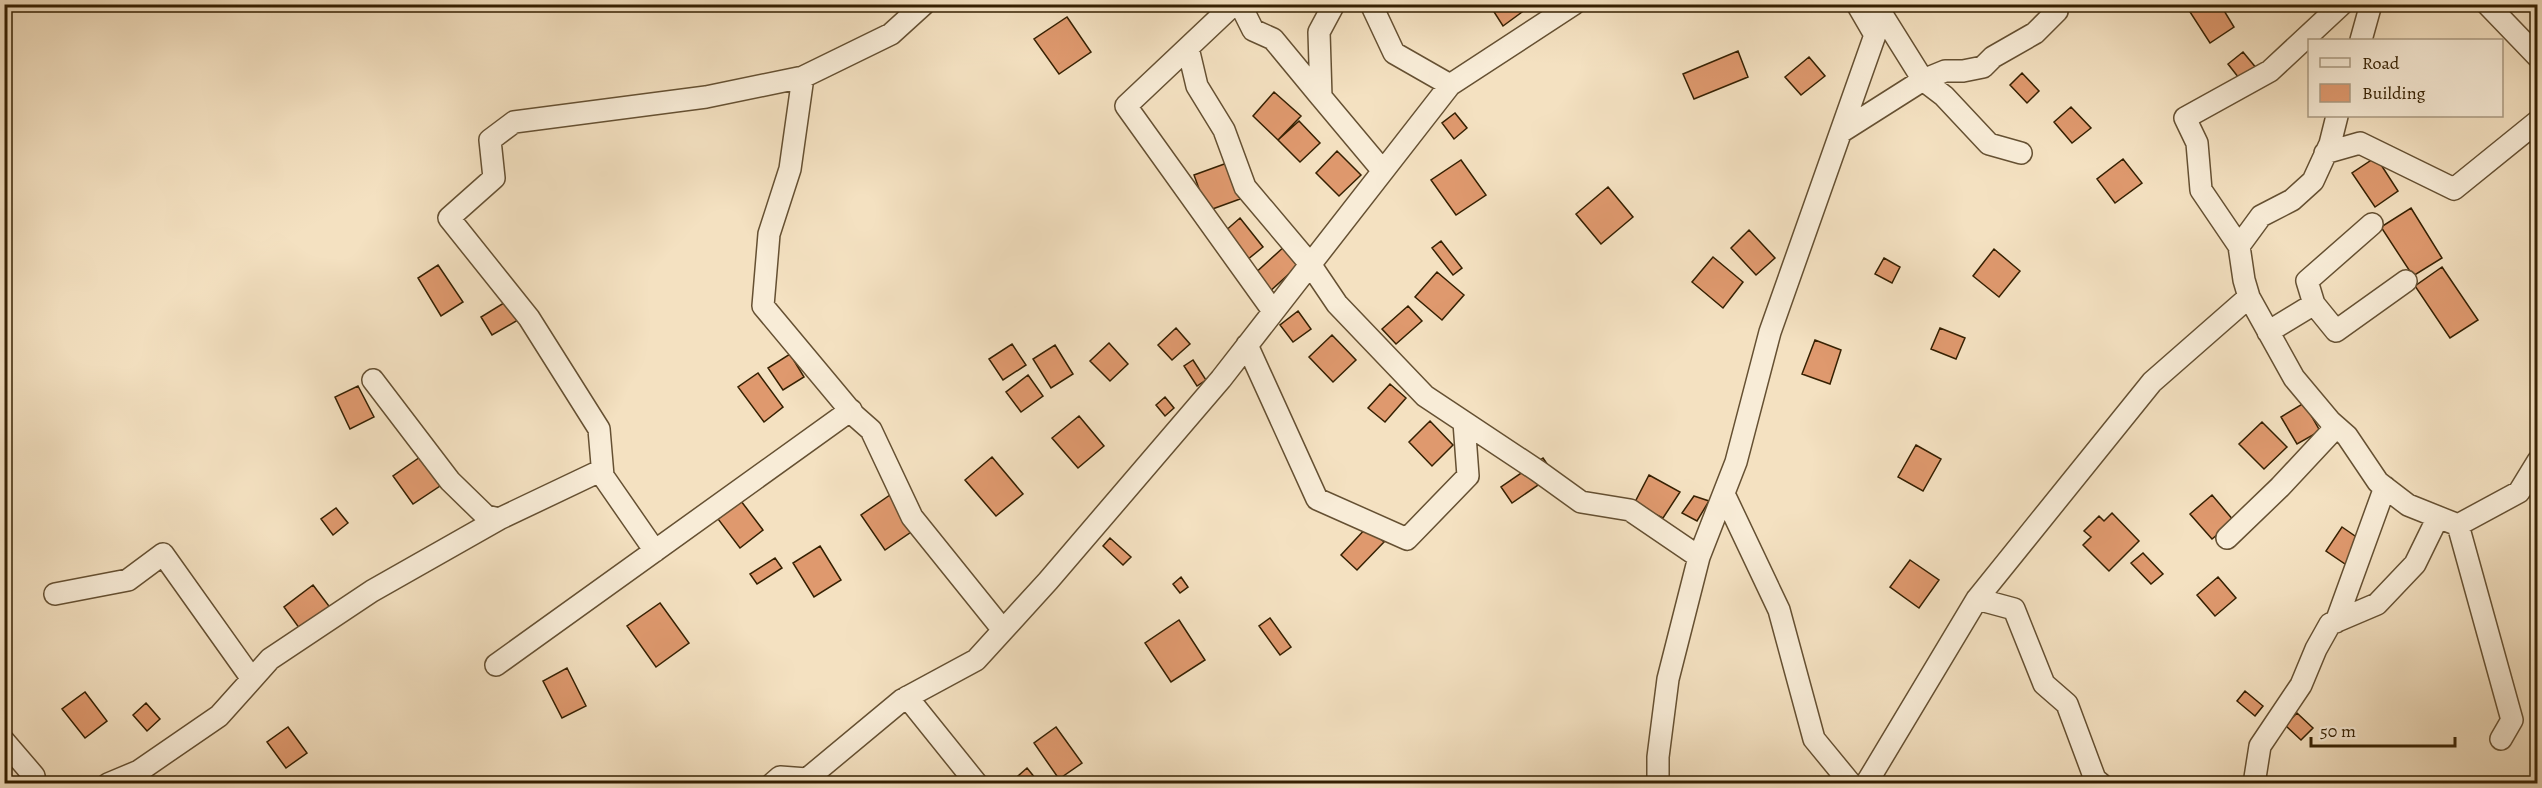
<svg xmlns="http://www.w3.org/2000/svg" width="2542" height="788" viewBox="0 0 2542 788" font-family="Alegreya,serif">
  <rect width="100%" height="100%" fill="#f4e1c1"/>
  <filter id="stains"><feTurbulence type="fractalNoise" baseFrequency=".00333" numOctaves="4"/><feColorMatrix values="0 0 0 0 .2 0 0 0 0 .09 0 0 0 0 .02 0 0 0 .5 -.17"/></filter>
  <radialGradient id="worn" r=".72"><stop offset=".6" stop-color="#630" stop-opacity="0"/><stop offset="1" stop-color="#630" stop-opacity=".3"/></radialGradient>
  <!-- building -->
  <path fill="#df996e" stroke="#352002" stroke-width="1.5" d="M1489,4H1527L1529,7L1503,26Z
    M2201,4H2220L2234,27L2210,43L2190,12Z
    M1067,17L1091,52L1059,74L1034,39Z
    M1738,51L1748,77L1694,99L1683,74Z
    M2243,52L2257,69L2242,82L2228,64Z
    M1809,57L1825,76L1801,95L1785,77Z
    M2022,73L2039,91L2027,103L2010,85Z
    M1274,92L1301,116L1278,140L1253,116Z
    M2071,107L2091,128L2072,143L2054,122Z
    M1455,113L1467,128L1454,139L1442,123Z
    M1299,121L1320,143L1300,162L1278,140Z
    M1337,151L1361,175L1339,196L1316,173Z
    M2376,157L2398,191L2375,207L2352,173Z
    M2123,159L2142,183L2115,203L2097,179Z
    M1461,160L1486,195L1456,215L1431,180Z
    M1227,163L1240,199L1207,211L1194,175Z
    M1608,187L1633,217L1601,244L1576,214Z
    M2411,208L2442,258L2413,276L2381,227Z
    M1240,218L1263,247L1247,260L1224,232Z
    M1749,230L1775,258L1756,275L1731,248Z
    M1441,241L1462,268L1453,275L1432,248Z
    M1286,245L1302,262L1268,293L1252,276Z
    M1994,249L2020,271L1999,297L1973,276Z
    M1713,257L1743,282L1723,308L1692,282Z
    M1884,258L1900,267L1892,283L1875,274Z
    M438,265L463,302L441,316L418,278Z
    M2442,267L2478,320L2450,338L2415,286Z
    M1437,272L1464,295L1442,320L1415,297Z
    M507,301L518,320L492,335L481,317Z
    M1408,306L1422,321L1396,344L1382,329Z
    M1298,311L1311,329L1293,342L1280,325Z
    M1176,328L1190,344L1172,360L1158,345Z
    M1940,328L1965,338L1956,359L1931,349Z
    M1332,335L1356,360L1333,382L1309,357Z
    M1815,340L1841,350L1830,384L1802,374Z
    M1109,343L1128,364L1110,381L1090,361Z
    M1012,344L1026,365L1003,380L989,359Z
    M1055,345L1073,374L1051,388L1033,359Z
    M790,354L804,377L783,390L768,368Z
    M1193,360L1206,380L1197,386L1184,366Z
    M758,373L783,407L764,422L738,387Z
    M1028,375L1043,396L1021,412L1006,392Z
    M1390,384L1406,398L1385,422L1368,408Z
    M358,386L374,417L350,429L335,397Z
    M1165,397L1174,408L1165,416L1156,405Z
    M2304,403L2320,431L2297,444L2281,417Z
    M1079,416L1104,446L1078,468L1052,438Z
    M1430,421L1453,445L1432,466L1409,442Z
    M2262,422L2287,447L2264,469L2239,444Z
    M1916,445L1941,459L1923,491L1898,477Z
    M423,455L443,484L413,504L393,476Z
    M992,457L1023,494L996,516L965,480Z
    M1543,458L1554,474L1512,503L1501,487Z
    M1649,475L1680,492L1663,518L1634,504Z
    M890,495L914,530L885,550L861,515Z
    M2212,495L2234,521L2212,539L2190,514Z
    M1694,496L1709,501L1697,521L1682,513Z
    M741,501L763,530L740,548L718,519Z
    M336,508L348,523L333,535L321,519Z
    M2112,513L2139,541L2109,571L2083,545L2091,537L2084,531L2099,516L2104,521Z
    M1368,526L1384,542L1357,570L1341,555Z
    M2342,527L2365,543L2348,566L2326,551Z
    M1110,538L1131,557L1123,565L1103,546Z
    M820,546L841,580L814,597L793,563Z
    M2143,553L2163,574L2151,584L2131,563Z
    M775,558L782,568L757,584L750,574Z
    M1910,560L1939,580L1919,608L1890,587Z
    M1181,577L1188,587L1180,593L1173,584Z
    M2218,577L2236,598L2215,616L2197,595Z
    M313,585L335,614L305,636L284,607Z
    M660,603L689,643L656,667L627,626Z
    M1270,618L1291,647L1280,655L1259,626Z
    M1179,620L1205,660L1171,682L1145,643Z
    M567,668L586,706L562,718L543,681Z
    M2245,691L2263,706L2255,716L2237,701Z
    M85,692L107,721L85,738L62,709Z
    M146,703L160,719L147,731L133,715Z
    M2297,713L2313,728L2301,740L2285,725Z
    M288,727L307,753L286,768L267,742Z
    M1056,727L1082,763L1059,779L1034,743Z
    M1027,768L1040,784H1009Z"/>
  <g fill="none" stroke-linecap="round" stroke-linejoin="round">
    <!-- street casing -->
    <g stroke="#655032" stroke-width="24">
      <path id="street" d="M1234,4L1126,106L1273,311
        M1244,4L1242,8L1253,30L1273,39L1321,97
        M1334,4L1319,32L1321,97L1383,171
        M1371,4L1394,53L1450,85
        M1857,4L1875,35
        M2487,4L2538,57
        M2361,40L2371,4
        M1188,48L1197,86L1224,130L1245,187L1310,264L1337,304L1425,396L1538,471L1581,502L1630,510L1699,557
        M803,77L790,169L769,234L763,306L854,415L871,430L912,517L1003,630
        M2337,116L2330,144L2313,181L2292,200L2261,216L2239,246L2244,280L2249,297L2294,378L2330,421L2347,436L2378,482L2408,505L2458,525L2519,492L2538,461
        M1841,132L1923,80L1878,8
        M2021,153L1989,144L1944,96L1923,80L1945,71H1963L1983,67L1993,57L2035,33L2057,11L2056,4
        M2325,153L2360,143L2454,189L2538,121
        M2239,246L2201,190L2197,143L2185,118L2270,71L2342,4
        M2314,304L2336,331L2406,281
        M2268,332L2314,304L2307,281L2372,224
        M1247,345L1317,499L1407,539L1468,476L1464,422
        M373,380L450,481L486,516L499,519
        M1724,494L1779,610L1814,739L1851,784
        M2458,525L2512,720L2501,739
        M2227,538L2280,487L2336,427
        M655,551L603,476L599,429L529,318L449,218L494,178L490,140L514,122L706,97L803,77L891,34L924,4
        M55,594L128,580L163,554L252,679
        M1977,599L2014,609L2044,684L2067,704L2095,779L2101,784
        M2336,622L2385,487
        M496,665L851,410
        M907,697L977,784
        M4,741L34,776L35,784
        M108,784L139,771L219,716L270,659L372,591L499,519L602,470
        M772,784L780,777L807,779L902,700L976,660L1048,581L1221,379L1450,85L1574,4
        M1658,784V757L1668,679L1699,557L1736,462L1770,332L1875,35L1879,4
        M1866,784L1977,599L2152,382L2249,297
        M2254,784L2260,746L2301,685L2316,649L2330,624L2377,604L2415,564L2438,517"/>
    </g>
    <!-- street -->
    <use href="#street" stroke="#f8ecd7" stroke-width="21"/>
  </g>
  <!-- margin -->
  <rect width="2542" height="788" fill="none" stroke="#f4e1c1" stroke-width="24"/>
  <rect x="6" y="6" width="2530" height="776" fill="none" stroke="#352002" stroke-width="3"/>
  <rect x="12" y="12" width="2518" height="764" fill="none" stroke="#352002" stroke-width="1.5"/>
  <!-- legend -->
  <rect x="2308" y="39" width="195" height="78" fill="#f8ecd7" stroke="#aa9a82" stroke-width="1.5"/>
  <rect x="2320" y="58" width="30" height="9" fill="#f8ecd7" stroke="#aa9a82" stroke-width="1.5"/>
  <text x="2362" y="69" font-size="18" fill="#352002">Road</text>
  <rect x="2320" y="84" width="30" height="18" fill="#df996e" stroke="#aa9a82" stroke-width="1.5"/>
  <text x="2362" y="99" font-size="18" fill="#352002">Building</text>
  <!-- scale -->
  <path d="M2311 737v9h144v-9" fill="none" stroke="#352002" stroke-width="3"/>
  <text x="2320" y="737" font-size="18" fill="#352002" stroke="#f8ecd7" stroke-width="4.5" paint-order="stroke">50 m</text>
  <rect width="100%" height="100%" filter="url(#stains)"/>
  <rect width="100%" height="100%" fill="url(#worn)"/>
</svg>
